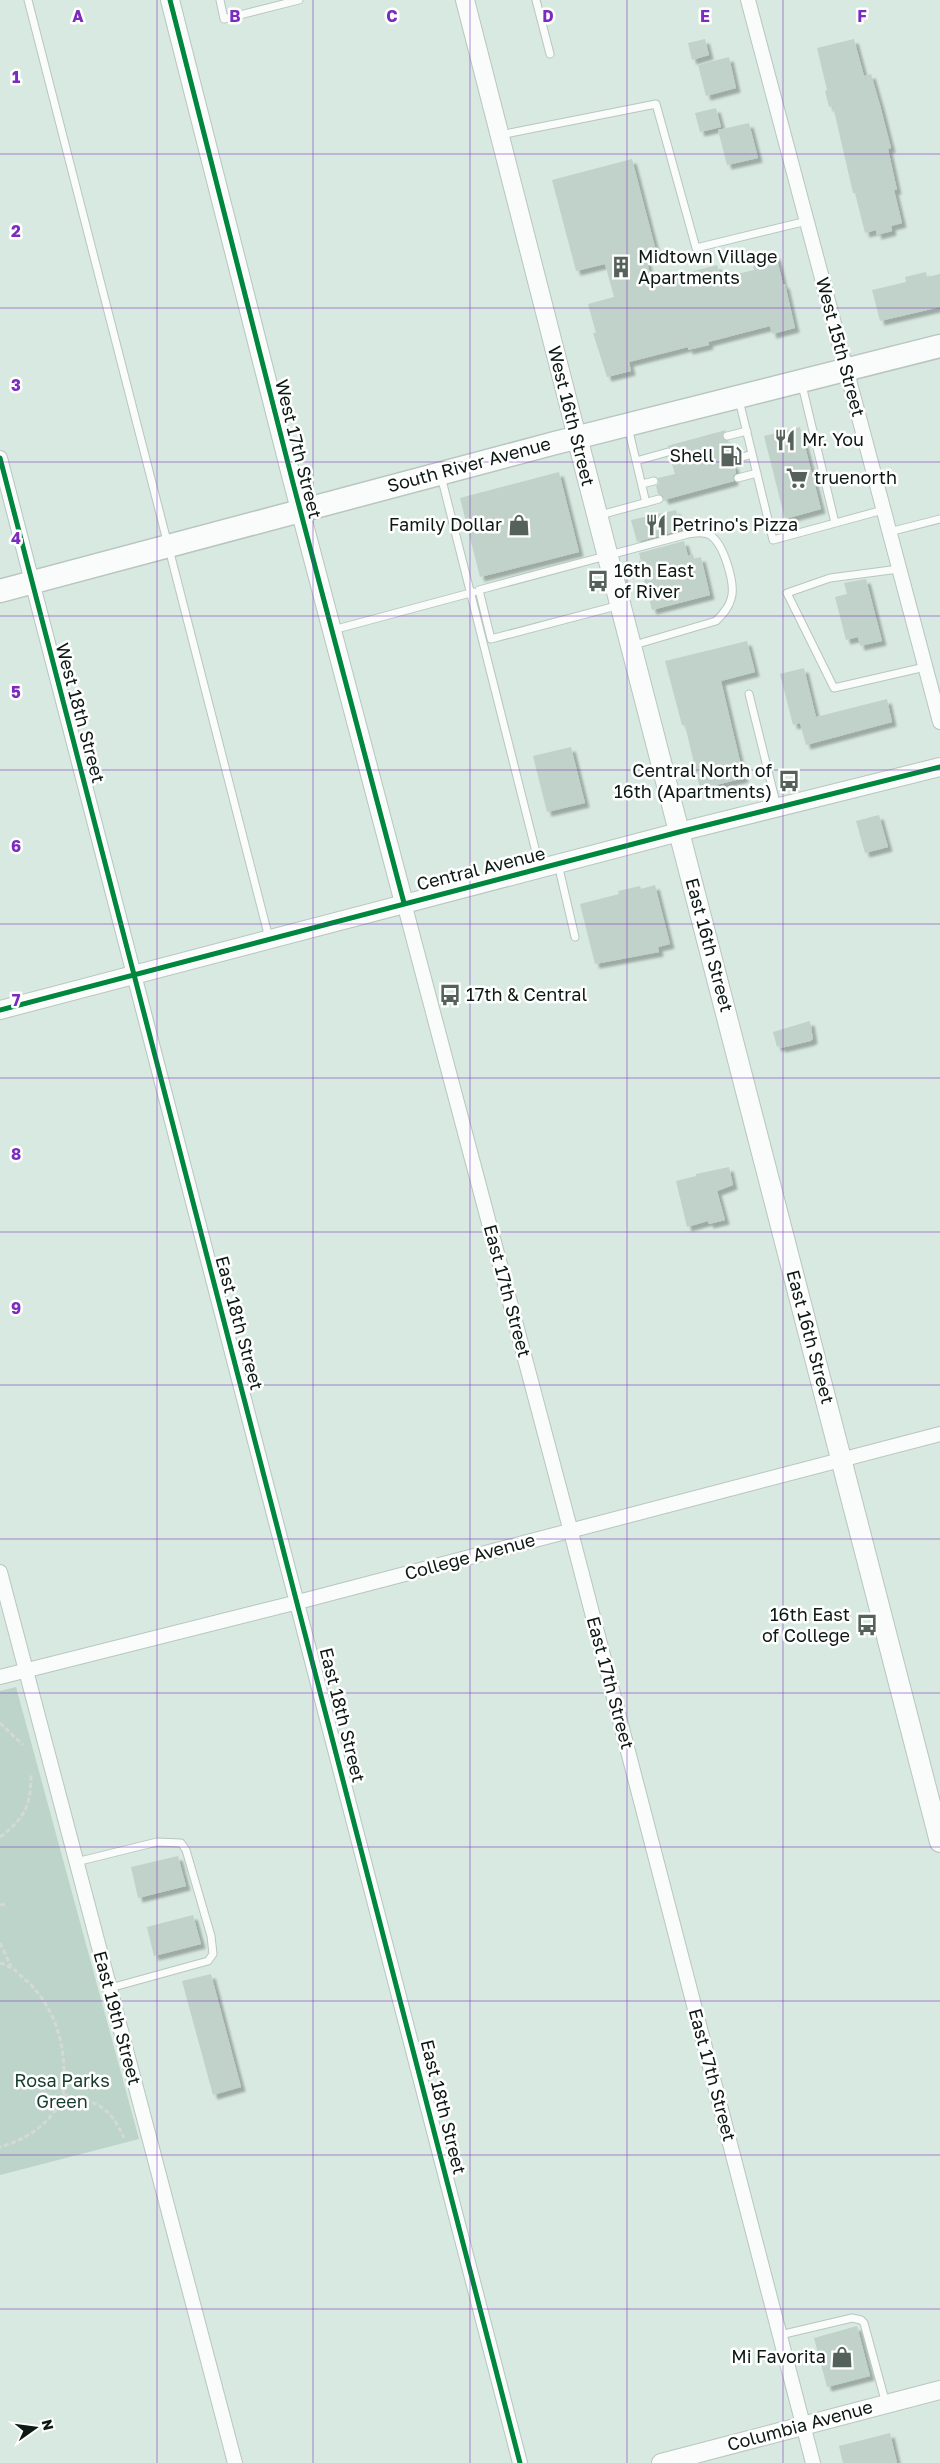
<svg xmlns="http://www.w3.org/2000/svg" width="940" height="2463" viewBox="0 0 940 2463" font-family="'Golos Text',sans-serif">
  <defs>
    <filter id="shadow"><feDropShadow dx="4.5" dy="4.5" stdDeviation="1" flood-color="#0004"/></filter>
  </defs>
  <rect width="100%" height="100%" fill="#d7e9e0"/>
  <!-- green -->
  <path fill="#bcd4c9" d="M16,1687L139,2139L0,2175V1691Z"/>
  <!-- building -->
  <path fill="#c0d2c9" filter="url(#shadow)" d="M705,39L709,55L692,60L688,43Z
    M854,39L864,76L871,74L880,105L891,148L888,149L897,190H894L902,223L891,226L892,231L877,235L876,230L865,233L855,193H853L833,106L829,107L825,91L827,90L817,48Z
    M729,57L736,88L706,96L698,65Z
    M716,108L721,127L700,132L695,113Z
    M749,123L758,158L727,165L718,130Z
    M632,159L656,251L645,254L652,282L717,265L721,278L754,270L752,261L776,255L783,284H785L795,328L772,334L770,326L708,342L709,345L688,350V347L629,362L631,371L607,377L593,333H596L588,304L614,297L605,264L576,271L552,180Z
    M926,272L927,277L940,274V307L880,321L872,290L906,282L905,277Z
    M800,427L821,509L785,519L764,436Z
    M726,430L722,437L728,441L732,455L728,461L734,465L736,473L733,476L734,481L664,500L663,496L658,494L656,486L659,483L658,478L675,474L670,457L673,450L667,446Z
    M559,472L579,552L480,577L460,498Z
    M676,510L681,530L637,542L631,520Z
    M684,541L688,556L693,554L694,559L701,557L710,595L652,610L639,561H641L639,553Z
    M866,579L882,641L860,646L858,637L846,640L835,597L847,594L844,583Z
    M747,641L755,672L721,681L744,778L700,789L685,725H682L665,661Z
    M804,668L816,717L887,699L892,722L806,745L800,723L793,725L780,674Z
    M571,747L585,803L547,812L533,756Z
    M879,815L888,847L865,853L856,821Z
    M655,885L670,944L658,947L659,952L595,964L580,904L619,894L618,891L640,886L641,889Z
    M810,1021L813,1039L810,1041L781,1048L780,1046L777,1047L773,1032Z
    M729,1167L733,1185L717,1191L725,1220L709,1224L708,1221L687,1227L676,1181L696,1176V1174Z
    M178,1856L186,1886L138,1898L131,1867Z
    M193,1915L201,1944L154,1956L147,1927Z
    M211,1974L241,2087L213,2095L182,1981Z
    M857,2326L870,2376L827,2387L814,2338Z
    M890,2433L897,2463H843L839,2446Z"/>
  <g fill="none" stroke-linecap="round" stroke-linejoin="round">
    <!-- service casing -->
    <g stroke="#b8c6bf" stroke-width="9">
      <path id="service" d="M28,0L269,938
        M220,0L224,19L299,0
        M536,0L550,54
        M500,135L656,104L696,248L807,221
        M802,385L835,523
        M739,400L773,540L883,510
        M628,427L646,503
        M727,436L747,431
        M733,460L752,454
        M636,461L668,452
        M441,476L540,868
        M738,478L757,473
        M642,484L654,481
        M600,515L659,499
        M889,532L940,519
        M899,569L830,578L787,593L834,688L925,667
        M620,605L491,639L479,590L688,534C696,533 703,531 710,535C724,544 736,585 731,599C729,608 722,615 716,621L631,646
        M333,630L474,592
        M749,694L777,807
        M558,864L575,937
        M76,1862L157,1842L181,1843L186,1850L211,1936L213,1954L208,1961L110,1988
        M780,2335L852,2318L861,2320L864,2323L886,2404"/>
    </g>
    <!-- minor casing -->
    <g stroke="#b8c6bf" stroke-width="16">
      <path id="minor" d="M748,0L940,722
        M0,458L520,2463
        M404,903L571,1532L813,2463
        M0,1572L235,2463
        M0,1677L298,1602L940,1434"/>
    </g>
    <!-- tertiary casing -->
    <g stroke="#b8c6bf" stroke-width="20">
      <path id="tertiary" d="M170,0L293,483L404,903
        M465,0L577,437
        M0,1010L679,832L940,767
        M661,2463L940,2390"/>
    </g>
    <!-- secondary casing -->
    <g stroke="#b8c6bf" stroke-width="22">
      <path id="secondary" d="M577,437L940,1842"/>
    </g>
    <!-- primary casing -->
    <g stroke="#b8c6bf" stroke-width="25">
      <path id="primary" d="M0,591L555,443L940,346"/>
    </g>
    <!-- path -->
    <path stroke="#d3d9d6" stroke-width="3" stroke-dasharray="5 2.5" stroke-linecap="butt" d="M0,1723L23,1745
      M0,1837C25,1818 31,1805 31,1774
      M0,1905L7,1904
      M0,1943L11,1966
      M0,1963C12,1966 18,1973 28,1982C55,2009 65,2042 64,2080C63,2084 64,2091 63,2095C54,2122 26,2140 0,2147
      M63,2095C96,2101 110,2106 124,2138"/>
    <!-- service -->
    <use href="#service" stroke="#f9fcfa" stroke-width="7"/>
    <!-- minor -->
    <use href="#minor" stroke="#f9fcfa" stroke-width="14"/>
    <!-- tertiary -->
    <use href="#tertiary" stroke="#f9fcfa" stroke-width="18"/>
    <!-- secondary -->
    <use href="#secondary" stroke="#f9fcfa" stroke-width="20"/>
    <!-- primary -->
    <use href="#primary" stroke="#f9fcfa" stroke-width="22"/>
    <!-- cycleway casing -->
    <g stroke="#fff" stroke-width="8">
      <path id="cycleway" d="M170,0L293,483L404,903
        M0,458L520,2463
        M0,1010L679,832L940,767"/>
    </g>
    <!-- cycleway -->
    <use href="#cycleway" stroke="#00873e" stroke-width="5"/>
  </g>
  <!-- grid -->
  <path fill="none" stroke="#7b2cbf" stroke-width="1" stroke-opacity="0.55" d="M157,0V2463M313,0V2463M470,0V2463M627,0V2463M783,0V2463M0,154H940M0,308H940M0,462H940M0,616H940M0,770H940M0,924H940M0,1078H940M0,1232H940M0,1385H940M0,1539H940M0,1693H940M0,1847H940M0,2001H940M0,2155H940M0,2309H940"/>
  <!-- icons -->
  <defs>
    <g id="building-bare" transform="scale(1.725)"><path d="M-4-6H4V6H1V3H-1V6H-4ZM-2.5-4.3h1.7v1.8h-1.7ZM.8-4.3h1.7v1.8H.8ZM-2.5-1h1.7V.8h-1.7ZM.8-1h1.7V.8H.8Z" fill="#54625b" stroke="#fff" stroke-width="2.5" paint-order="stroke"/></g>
    <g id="restaurant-bare" transform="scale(1.725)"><path d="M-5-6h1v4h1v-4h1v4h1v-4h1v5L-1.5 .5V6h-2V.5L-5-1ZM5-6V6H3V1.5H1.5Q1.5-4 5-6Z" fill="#54625b" stroke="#fff" stroke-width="2.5" paint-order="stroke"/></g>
    <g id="fuel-bare" transform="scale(1.725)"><path d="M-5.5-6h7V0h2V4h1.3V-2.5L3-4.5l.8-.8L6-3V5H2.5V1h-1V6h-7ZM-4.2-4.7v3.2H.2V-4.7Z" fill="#54625b" stroke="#fff" stroke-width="2.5" paint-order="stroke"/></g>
    <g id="supermarket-bare" transform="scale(1.725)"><path d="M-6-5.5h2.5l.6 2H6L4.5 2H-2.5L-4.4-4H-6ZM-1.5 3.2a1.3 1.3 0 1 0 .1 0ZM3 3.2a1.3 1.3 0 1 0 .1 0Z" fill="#54625b" stroke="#fff" stroke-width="2.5" paint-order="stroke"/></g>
    <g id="shop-bare" transform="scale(1.725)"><path d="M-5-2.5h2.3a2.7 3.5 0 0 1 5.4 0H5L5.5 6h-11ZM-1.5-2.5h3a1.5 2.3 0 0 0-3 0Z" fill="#54625b" stroke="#fff" stroke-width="2.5" paint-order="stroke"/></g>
    <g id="bus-bare" transform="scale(1.725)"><path d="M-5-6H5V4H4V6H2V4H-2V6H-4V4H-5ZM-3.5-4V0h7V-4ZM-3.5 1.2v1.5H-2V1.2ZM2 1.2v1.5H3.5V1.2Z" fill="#54625b" stroke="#fff" stroke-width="2.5" paint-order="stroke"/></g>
  </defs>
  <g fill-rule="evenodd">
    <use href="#building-bare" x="621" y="267"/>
    <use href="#restaurant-bare" x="785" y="440"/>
    <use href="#fuel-bare" x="731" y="456"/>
    <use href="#supermarket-bare" x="797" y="478"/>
    <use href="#shop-bare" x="519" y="525"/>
    <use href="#restaurant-bare" x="656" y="525"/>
    <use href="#bus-bare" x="598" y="581"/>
    <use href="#bus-bare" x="789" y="781"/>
    <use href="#bus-bare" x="450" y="995"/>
    <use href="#bus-bare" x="867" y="1625"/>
    <use href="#shop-bare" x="842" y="2357"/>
  </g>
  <g text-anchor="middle" stroke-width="5" stroke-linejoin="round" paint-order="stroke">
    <!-- poi labels -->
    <g font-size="18" fill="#0d1914" stroke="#fff" text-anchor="start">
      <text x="638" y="263">Midtown Village<tspan x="638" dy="21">Apartments</tspan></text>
      <text x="802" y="446">Mr. You</text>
      <text x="714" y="462" text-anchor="end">Shell</text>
      <text x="814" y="484">truenorth</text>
      <text x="502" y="531" text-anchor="end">Family Dollar</text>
      <text x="672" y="531">Petrino's Pizza</text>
      <text x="614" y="577">16th East<tspan x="614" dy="21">of River</tspan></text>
      <text x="772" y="777" text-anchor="end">Central North of<tspan x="772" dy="21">16th (Apartments)</tspan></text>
      <text x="466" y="1001">17th &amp; Central</text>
      <text x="850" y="1621" text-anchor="end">16th East<tspan x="850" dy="21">of College</tspan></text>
      <text x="826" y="2363" text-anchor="end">Mi Favorita</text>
    </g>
    <!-- street labels -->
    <g font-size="18" fill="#0d1914" stroke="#fff">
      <text transform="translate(840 347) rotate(75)" y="6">West 15th Street</text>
      <text transform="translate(571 416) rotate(76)" y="6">West 16th Street</text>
      <text transform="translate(298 449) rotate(76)" y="6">West 17th Street</text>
      <text transform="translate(469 465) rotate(-15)" y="6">South River Avenue</text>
      <text transform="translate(80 713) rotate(75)" y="6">West 18th Street</text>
      <text transform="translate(481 869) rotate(-14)" y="6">Central Avenue</text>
      <text transform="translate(709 945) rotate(75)" y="6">East 16th Street</text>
      <text transform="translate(507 1291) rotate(75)" y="6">East 17th Street</text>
      <text transform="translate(239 1323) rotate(75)" y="6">East 18th Street</text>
      <text transform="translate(810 1337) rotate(75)" y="6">East 16th Street</text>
      <text transform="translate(470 1557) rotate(-15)" y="6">College Avenue</text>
      <text transform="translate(610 1683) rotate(75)" y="6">East 17th Street</text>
      <text transform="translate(342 1715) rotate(76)" y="6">East 18th Street</text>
      <text transform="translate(117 2018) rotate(75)" y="6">East 19th Street</text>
      <text transform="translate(712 2075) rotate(75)" y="6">East 17th Street</text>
      <text transform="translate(443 2107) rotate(76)" y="6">East 18th Street</text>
      <text transform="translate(800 2426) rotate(-15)" y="6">Columbia Avenue</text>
    </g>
    <!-- park labels -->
    <g font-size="18" fill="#153c2e" stroke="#fff">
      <text x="62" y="2087">Rosa Parks<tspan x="62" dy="21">Green</tspan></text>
    </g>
  </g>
  <g font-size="16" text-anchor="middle" font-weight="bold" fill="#7b2cbf" stroke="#fff" stroke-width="5" stroke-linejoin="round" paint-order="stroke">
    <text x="78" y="22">A</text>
    <text x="235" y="22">B</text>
    <text x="392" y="22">C</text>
    <text x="548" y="22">D</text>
    <text x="705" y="22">E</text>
    <text x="862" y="22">F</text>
    <text x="16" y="83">1</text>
    <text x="16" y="237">2</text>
    <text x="16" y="391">3</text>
    <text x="16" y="544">4</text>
    <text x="16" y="698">5</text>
    <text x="16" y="852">6</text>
    <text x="16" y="1006">7</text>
    <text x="16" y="1160">8</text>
    <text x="16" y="1314">9</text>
  </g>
  <!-- north arrow -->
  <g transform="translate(35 2428) rotate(76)" stroke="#ffffff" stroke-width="4" paint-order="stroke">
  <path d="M0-4L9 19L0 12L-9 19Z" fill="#0d1914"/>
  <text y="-8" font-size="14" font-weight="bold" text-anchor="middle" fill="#0d1914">N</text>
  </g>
</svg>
